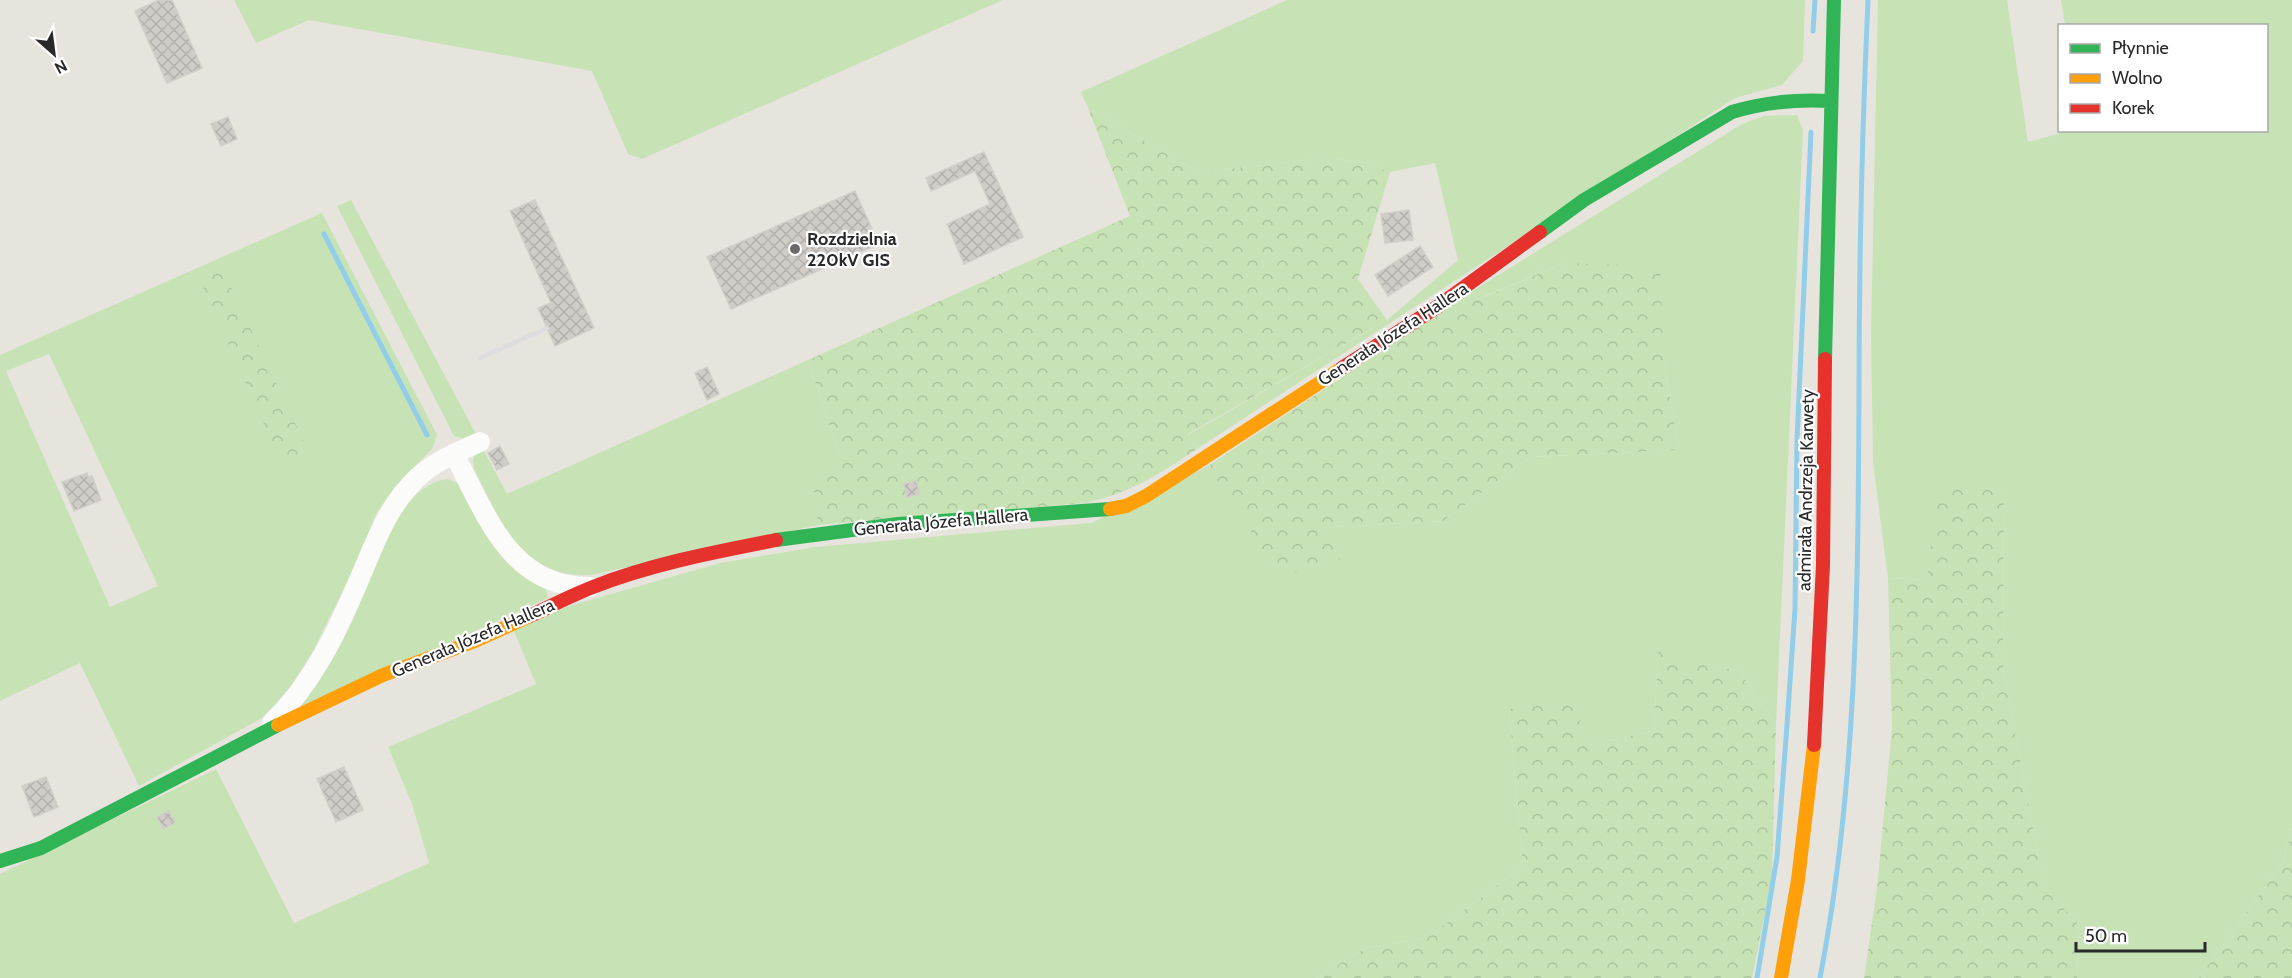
<svg xmlns="http://www.w3.org/2000/svg" width="2292" height="978" viewBox="0 0 2292 978" font-family="Cabin,sans-serif">
  <defs>
    <pattern id="forest-crowns" width="20" height="18" patternUnits="userSpaceOnUse" patternTransform="scale(1.5)"><rect width="20" height="18" fill="#c7e3b6"/><path d="M2 6a3 3 0 1 1 6 0M12 15a3 3 0 1 1 6 0" fill="none" stroke="#abc39c"/></pattern>
    <pattern id="building-cross-hatch" width="8" height="8" patternUnits="userSpaceOnUse" patternTransform="scale(1.5)"><rect width="8" height="8" fill="#d0cdc9"/><path d="M0 0l8 8M0 8l8-8" fill="none" stroke="#b3b0ad"/></pattern>
  </defs>
  <rect width="100%" height="100%" fill="#e7e4de"/>
  <!-- grass -->
  <path fill="#c7e3b6" fill-rule="evenodd" d="M234,0H1003L642,159L628,154L592,71L309,20L256,43Z
    M1287,0H1805L1803,61L1782,85L1735,98L1197,449L1188,435L1387,320L1458,260L1435,163L1390,172L1365,163L1326,158L1198,172L1088,108L1081,92Z
    M1878,0H2007L2028,142L2068,131L2266,130V26L2065,25L2061,0H2292V828L2283,862L2199,978H2077L2079,925L2044,889L2003,668L2004,483L1927,580L1888,578L1873,463L1871,332Z
    M1797,115L1803,130L1776,724L1740,672L1658,652L1654,731L1589,745L1509,709L1523,866L1427,938L1366,948L1316,978H0V874L216,769L294,923L429,863L412,804L388,747L536,684L513,629L569,606L720,563L815,547L1091,523L1208,466L1334,527L1443,521L1530,457L1679,450L1664,364L1564,263L1476,300L1471,292L1742,124L1764,116Z
    M351,200L476,434L464,439L454,436L337,206Z
    M322,213L437,435L432,449L394,488L376,514L362,552L312,653L289,689L262,718L139,786L80,663L0,701V355ZM49,354L158,586L110,607L6,371Z
    M808,360L839,455L818,525L591,575C520,579 502,522 474,469C472,458 473,454 483,449L507,494Z
    M448,479L462,485C483,532 499,565 546,589L548,598L297,712C311,687 331,664 344,638C368,592 388,487 448,479Z"/>
  <!-- forest -->
  <path fill="url(#forest-crowns)" d="M1088,108L1198,172L1326,158L1365,163L1390,172L1358,279L1387,320L1188,434L1197,449C1157,476 1132,492 1085,503L818,525L812,477L839,455L808,360L1130,216Z
    M1564,263L1660,266L1664,364L1679,450L1530,457L1443,521L1334,527L1340,559L1280,576L1208,466L1471,292L1477,300Z
    M222,268L311,457L284,469L199,278Z
    M2004,482L2003,668L2044,888L2079,925L2077,978H1864L1877,888L1892,728L1888,578L1927,580L1937,492Z
    M1658,651L1740,672L1776,724L1772,878L1752,978H1316L1366,948L1427,938L1523,866L1509,709L1573,702L1589,745L1654,731Z
    M2292,828V978H2199L2283,862Z"/>
  <g fill="none" stroke-linecap="round" stroke-linejoin="round">
    <!-- stream -->
    <path stroke="#92cee9" stroke-width="5" d="M1813,31L1815,0
      M324,234L427,435
      M1757,978L1777,857L1787,725L1795,609L1797,440L1811,132
      M1820,978C1857,785 1858,590 1859,394C1859,263 1862,132 1868,0"/>
  </g>
  <!-- building -->
  <path fill="url(#building-cross-hatch)" stroke="#d2cfca" stroke-width="1.5" d="M159,0H172L202,68L167,83L135,11Z
    M228,117L237,139L221,146L211,124Z
    M984,152L1023,237L964,264L947,224L990,204L975,171L931,191L926,178Z
    M855,191L879,244L731,309L707,257Z
    M535,200L594,328L555,346L538,308L551,303L510,211Z
    M1409,210L1413,240L1385,243L1381,214Z
    M1420,246L1433,267L1388,296L1375,275Z
    M707,367L719,394L707,400L695,373Z
    M500,446L509,464L497,470L488,453Z
    M87,473L88,477L92,476L101,500L74,511L62,482Z
    M916,481L920,494L907,497L904,484Z
    M344,767L363,810L336,822L317,779Z
    M46,777L58,807L34,817L22,786Z
    M169,811L175,823L163,829L157,817Z"/>
  <g fill="none" stroke-linecap="round" stroke-linejoin="round">
    <!-- street -->
    <path stroke="#fbfbfa" stroke-width="20" d="M454,454C486,514 510,588 590,587
      M272,723C313,683 337,632 359,580C375,543 387,507 417,478C435,461 458,452 480,442"/>
    <!-- fast -->
    <path stroke="#30b455" stroke-width="14" d="M1540,232L1584,200L1732,112C1765,102 1796,99 1830,101
      M1825,359L1834,0
      M776,540L898,524L1110,509
      M0,861L41,848L278,725"/>
    <!-- slow -->
    <path stroke="#ff9f0a" stroke-width="14" d="M1110,509L1126,506L1146,496L1342,368
      M278,725L383,675L475,641L530,616
      M1781,978L1798,880L1814,745"/>
    <!-- jam -->
    <path stroke="#e5322d" stroke-width="14" d="M1342,368L1437,307L1540,232
      M530,616C551,606 572,595 593,587C651,564 715,552 776,540
      M1814,745L1823,565L1825,359"/>
    <!-- rail -->
    <path stroke="#dddcde" stroke-width="4.5" d="M480,358L547,328"/>
  </g>
  <!-- markers -->
  <circle fill="#6c6a68" stroke="#fff" stroke-width="2" cx="795" cy="249" r="6"/>
  <g text-anchor="middle" stroke-width="4.5" stroke-linejoin="round" paint-order="stroke">
    <!-- poi labels -->
    <g font-size="18" font-weight="bold" fill="#292929" stroke="#fff" text-anchor="start">
      <text x="807" y="245">Rozdzielnia<tspan x="807" dy="21">220kV GIS</tspan></text>
    </g>
    <!-- street labels -->
    <g font-size="18" fill="#292929" stroke="#fff">
      <text transform="translate(1393 334) rotate(-33)" y="6">Generała Józefa Hallera</text>
      <text transform="translate(1806 490) rotate(-89)" y="6">admirała Andrzeja Karwety</text>
      <text transform="translate(941 522) rotate(-5)" y="6">Generała Józefa Hallera</text>
      <text transform="translate(473 638) rotate(-23)" y="6">Generała Józefa Hallera</text>
    </g>
  </g>
  <!-- legend -->
  <rect x="2058" y="24" width="210" height="108" fill="#ffffff" stroke="#a9a9a9" stroke-width="1.5"/>
  <rect x="2070" y="44" width="30" height="9" fill="#30b455" stroke="#a9a9a9" stroke-width="1.5"/>
  <text x="2112" y="54" font-size="18" fill="#292929">Płynnie</text>
  <rect x="2070" y="74" width="30" height="9" fill="#ff9f0a" stroke="#a9a9a9" stroke-width="1.5"/>
  <text x="2112" y="84" font-size="18" fill="#292929">Wolno</text>
  <rect x="2070" y="104" width="30" height="9" fill="#e5322d" stroke="#a9a9a9" stroke-width="1.5"/>
  <text x="2112" y="114" font-size="18" fill="#292929">Korek</text>
  <!-- north arrow -->
  <g transform="translate(54 54) rotate(152)" stroke="#ffffff" stroke-width="4.5" paint-order="stroke">
  <path d="M0-4.5L10 22L0 15L-10 22Z" fill="#292929"/>
  <text y="-9" font-size="16" font-weight="bold" text-anchor="middle" fill="#292929">N</text>
  </g>
  <!-- scale -->
  <path d="M2076 942v9h129v-9" fill="none" stroke="#292929" stroke-width="3"/>
  <text x="2085" y="942" font-size="18" fill="#292929" stroke="#ffffff" stroke-width="4.5" paint-order="stroke">50 m</text>
</svg>
